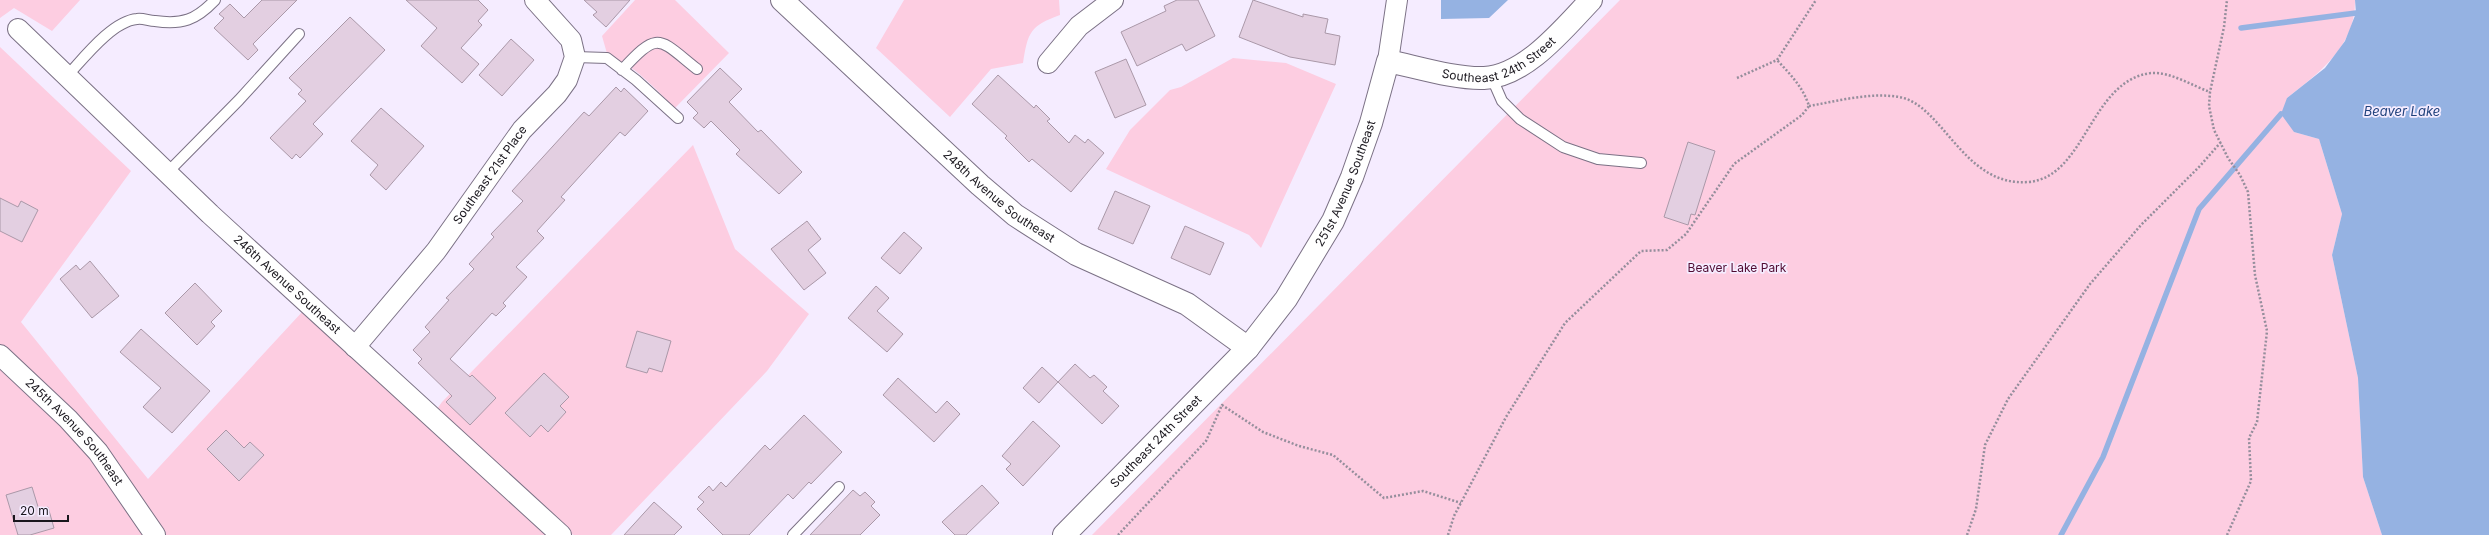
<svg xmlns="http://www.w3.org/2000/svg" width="2489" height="535" viewBox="0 0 2489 535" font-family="Inter,sans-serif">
  <rect width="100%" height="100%" fill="#f5ecff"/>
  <!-- green -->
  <path fill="#fdcde1" d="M0,0H80L52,31L14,8L0,18Z
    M635,0H675L729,53L675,108C657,91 634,63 608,57L602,36Z
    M904,0H1059L1060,15C1030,26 1028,32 1023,63L991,69L950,117L876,48Z
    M1620,0H2355C2356,46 2319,73 2287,98L2294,132L2319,139L2342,214L2332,255L2358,378L2363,477L2382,535H1092Z
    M0,47L131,171L21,322L148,479L303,311L547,535H0Z
    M1233,58L1286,63L1336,84L1261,248L1249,235L1106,169L1130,130L1170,90L1181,87Z
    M693,145L735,249L809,314L767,371L611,535H574L567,532L437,409L442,402Z"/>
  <!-- water -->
  <path fill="#95b2e2" d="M1441,0H1508L1489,18L1441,19Z
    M2355,0H2489V535H2382L2363,477L2358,378L2332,255L2342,214L2319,139L2294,132L2281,114L2287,98L2325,68L2345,41L2356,13Z"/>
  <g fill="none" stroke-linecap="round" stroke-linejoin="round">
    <!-- stream -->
    <path stroke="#95b2e2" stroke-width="5.5" d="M2241,28L2356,13
      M2061,535L2103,457L2199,209L2281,114"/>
  </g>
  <!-- building -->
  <path fill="#e3cfe1" stroke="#aa98a8" d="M262,0H297L253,44L258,50L248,60L214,28L224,18L219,14L230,4L244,18Z
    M406,0H478L488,10L478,21L482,25L461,48L479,64L462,83L421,46L437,28Z
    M584,0H630L606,27L593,15L597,12Z
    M1177,0H1198L1215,36L1186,51L1182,44L1137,66L1121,32L1166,11L1164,6Z
    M1253,0L1303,17V14L1328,19L1325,33L1340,36L1335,65L1290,57L1239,37Z
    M350,17L385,50L313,124L323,134L300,158L296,154L292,159L270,138L306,101L298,94L302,90L289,78Z
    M511,39L534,60L502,96L479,75Z
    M1126,59L1146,105L1115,118L1095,72Z
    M720,68L742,89L729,102L758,132L761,130L802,172L779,194L736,154L740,150L711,121L704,128L693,118L698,113L687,102Z
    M998,75L1034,108L1036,105L1050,119L1047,121L1069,143L1075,135L1085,143L1088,139L1104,153L1071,192L1032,159L1029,162L1005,138L1007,136L972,104Z
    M616,87L621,92L624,88L648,111L625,136L620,132L561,197L565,200L537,231L544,238L516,267L527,277L503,303L506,306L496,316L492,313L450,359L470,377L472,375L496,398L470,425L446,402L452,396L418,363L422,359L413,350L430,332L425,327L449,300L446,298L474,269L469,264L494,237L491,234L523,201L512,191L584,112L589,116Z
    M381,108L424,146L386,190L370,175L378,165L351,141Z
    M1688,142L1715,151L1695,215L1691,214L1688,225L1664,217Z
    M1115,191L1150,206L1133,244L1098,229Z
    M0,198L18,207L21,201L38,210L22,242L0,231Z
    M807,221L821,239L808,250L826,273L804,290L771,249Z
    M1185,226L1224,243L1210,275L1171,258Z
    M904,232L922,248L900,274L881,258Z
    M90,261L119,296L92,318L60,279L76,265L80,270Z
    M195,283L222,311L211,322L215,326L197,345L165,313Z
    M876,286L889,298L877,311L903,334L887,352L848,318Z
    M141,329L210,391L172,433L143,407L161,388L120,352Z
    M637,331L671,341L662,372L649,368L647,373L626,367Z
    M1075,364L1090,378L1094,375L1107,387L1103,391L1119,406L1102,424L1058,382Z
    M1042,367L1058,382L1039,403L1023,388Z
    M544,373L569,397L560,406L566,412L548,432L541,425L530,437L505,413Z
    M898,378L936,413L947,401L960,414L934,442L883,395Z
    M804,415L842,452L811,484L809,482L793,499L788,494L749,535H723L697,509L704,502L698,497L709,486L713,491L721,482L726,487L765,445L770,450Z
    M1033,421L1060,446L1023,486L1006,469L1011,464L1002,456Z
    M226,430L244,448L250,442L264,455L239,481L207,449Z
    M982,485L999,503L966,535H955L942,522Z
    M32,487L39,510L48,507L54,528L30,535H18L6,495Z
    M853,490L860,496L865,492L875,502L871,506L880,515L860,535H810Z
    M654,502L682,527L674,535H624Z"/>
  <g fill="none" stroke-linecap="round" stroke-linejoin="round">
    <!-- service casing -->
    <g stroke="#7b7185" stroke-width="12">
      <path id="service" d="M575,57L607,58L636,80L678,118
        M622,70C659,30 658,38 697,69
        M67,76C83,59 112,21 137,19C143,18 149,21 155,21C182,25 196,20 215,0
        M1491,76L1502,101L1520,119L1563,147L1598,159L1641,163
        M167,173L239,100L299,34
        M793,535L839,487"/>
    </g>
    <!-- minor casing -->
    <g stroke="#7b7185" stroke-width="22">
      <g id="minor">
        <path id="s1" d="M18,29L210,214L561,535"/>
        <path d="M1388,61L1397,0"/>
        <path d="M1048,63L1079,26L1113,0"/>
        <path id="s2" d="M355,347L436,251L522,130L557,94L567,80L575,57L571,40L535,0"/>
        <path id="s3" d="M0,355L68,419L98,452L155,535"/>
      </g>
    </g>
    <!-- tertiary casing -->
    <g stroke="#7b7185" stroke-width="24">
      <g id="tertiary">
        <path id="s4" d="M782,0L980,185L1015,215L1076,254L1187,304L1248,348"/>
        <path id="s5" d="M1064,535L1248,348L1286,299L1333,221L1352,177L1371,123L1388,61C1417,67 1455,79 1484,78C1526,76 1564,28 1591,0"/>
      </g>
    </g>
    <!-- path -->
    <path stroke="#958e9c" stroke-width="2.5" stroke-dasharray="2 2" stroke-linecap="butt" d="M1737,78L1777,60L1816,0
      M1809,106C1838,101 1870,92 1899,97C1943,104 1963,187 2028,182C2086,178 2090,79 2152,73C2171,72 2193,86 2210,92
      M1118,535L1206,441L1222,405L1263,432L1299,446L1333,455L1384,498L1423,491L1461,503
      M1448,535L1454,516L1506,417L1565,323L1641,251L1667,250L1686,234L1734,164L1802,115L1809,106C1803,87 1790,74 1777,60
      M1967,535L1976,509L1985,445L2008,399L2090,284L2141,225L2200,166L2221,142
      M2227,535L2251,481L2249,438L2257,422L2267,331L2255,275L2248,192L2240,175L2228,158L2214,130L2209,106L2210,92L2224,27L2227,0"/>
    <!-- service -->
    <use href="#service" stroke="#fff" stroke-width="10"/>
    <!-- minor -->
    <use href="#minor" stroke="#fff" stroke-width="20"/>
    <!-- tertiary -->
    <use href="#tertiary" stroke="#fff" stroke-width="22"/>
  </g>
  <g text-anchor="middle" stroke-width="3.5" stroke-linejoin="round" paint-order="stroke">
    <!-- street labels -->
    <g font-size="12" fill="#19161d" stroke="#f5ecff">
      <text dy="4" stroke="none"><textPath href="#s5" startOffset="702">Southeast 24th Street</textPath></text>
      <text dy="4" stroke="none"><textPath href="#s2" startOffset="219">Southeast 21st Place</textPath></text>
      <text dy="4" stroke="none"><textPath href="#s5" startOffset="455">251st Avenue Southeast</textPath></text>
      <text dy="4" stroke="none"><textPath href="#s4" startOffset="293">248th Avenue Southeast</textPath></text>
      <text dy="4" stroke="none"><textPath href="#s1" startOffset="371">246th Avenue Southeast</textPath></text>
      <text dy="4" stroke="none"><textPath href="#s3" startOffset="107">245th Avenue Southeast</textPath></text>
      <text dy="4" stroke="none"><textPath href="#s5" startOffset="131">Southeast 24th Street</textPath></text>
    </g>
    <!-- park labels -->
    <g font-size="12" fill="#500b32" stroke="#f5ecff">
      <text x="1737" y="272">Beaver Lake Park</text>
    </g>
    <!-- water labels -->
    <g font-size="13" font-style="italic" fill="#21427d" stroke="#f5ecff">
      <text x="2402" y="116">Beaver Lake</text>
    </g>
  </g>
  <!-- scale -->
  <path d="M14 515v6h54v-6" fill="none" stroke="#19161d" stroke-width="2"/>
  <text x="20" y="515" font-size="12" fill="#19161d" stroke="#f5ecff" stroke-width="3" paint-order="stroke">20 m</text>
</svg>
